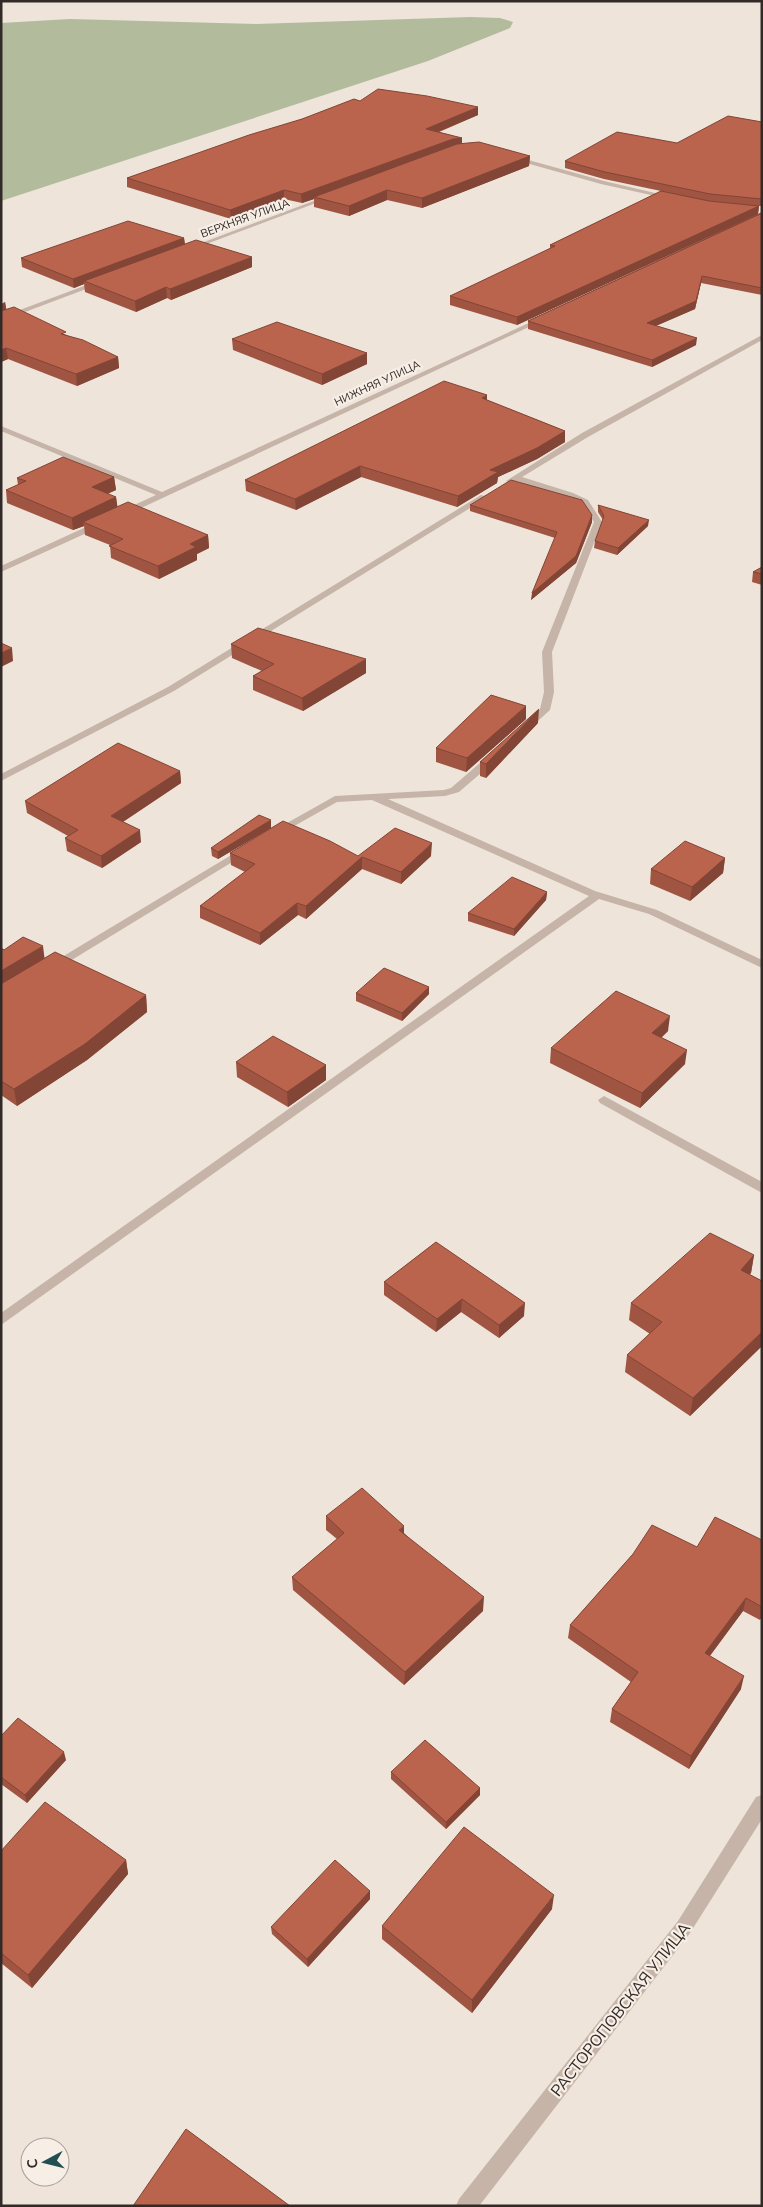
<svg xmlns="http://www.w3.org/2000/svg" width="763" height="2207" viewBox="0 0 763 2207" font-family="'Nunito Sans',sans-serif">
  <rect width="100%" height="100%" fill="#eee4da"/>
  <!-- green -->
  <path fill="#b2bc9c" d="M470,17L500,18L513,22L510,28L428,61L1,201V23L70,19L256,24Z"/>
  <g fill="none" stroke-linecap="round" stroke-linejoin="round">
    <!-- minor -->
    <path fill="#c5b4a7" fill-rule="evenodd" d="M514,156L604,181L672,197L669,199L601,184L512,159Z
      M327,196L332,197L193,249L188,248Z
      M100,280L103,282L102,283L1,321V317Z
      M544,316L547,318L546,319L124,516L121,515V511L156,495L1,431V426L162,492Z
      M762,335V340L588,437L522,477L573,493L588,500L602,522L552,652L554,692L550,710L530,728H524V724L540,709L544,692L542,652L594,522L582,504L567,497L516,481L510,483L506,481L582,433Z
      M481,495L488,497L174,691L1,781V774L168,687Z
      M99,521L103,524L102,526L1,572V566Z
      M492,755L496,756V760L459,792L445,796L388,799L595,891L657,910L762,960V968L649,914L599,899L1,1325V1313L589,896L372,800L337,802L280,834H272L271,832L335,796L444,790L451,788L488,756Z
      M243,848L247,849L248,851L247,853L57,969L53,970L47,966Z
      M604,1096L762,1182V1193L600,1103L598,1100Z
      M762,1795V1819L690,1933L479,2206H456L459,2199L678,1921L756,1797Z"/>
  </g>
  <!-- wall -->
  <path fill="#a05542" d="M360,101L478,115L439,132L462,138V144L530,156L529,166L422,208L387,200L349,216L314,207V199L302,203L284,199L231,219L127,187V178L302,119Z
    M762,122V206H759L758,214L517,325L450,305V296L550,249V245L661,191L604,179L565,168V161L677,143Z
    M762,212V295L701,283L695,309L656,326L696,345L652,367L528,329V321Z
    M184,238L185,244L252,267L171,300L167,298L136,312L85,292L84,284L74,288L22,267L21,258Z
    M5,302L6,309L118,357L119,368L77,386L8,359L1,362Z
    M232,339L367,364L322,385L233,350Z
    M487,395V400L565,431V442L537,459L498,477L497,483L457,507L361,477L296,510L246,491L245,480Z
    M114,477L116,490L107,494L116,497L117,507L208,535L209,548L197,554V560L159,579L111,558L110,545L85,535L84,526L73,530L7,503L6,490L18,485L17,478Z
    M470,505L592,522L576,563L531,600L555,538L470,511Z
    M598,505L648,526L617,555L594,548L595,541L603,520L598,512Z
    M762,567V585L752,582L753,572Z
    M231,644L366,673L303,711L253,690V676L262,671L232,658Z
    M526,719L466,772L436,762V748Z
    M538,723L486,778L480,776V762Z
    M180,771L181,783L123,822L141,842L102,868L67,851L65,838L68,836L27,813L25,801Z
    M271,820V828L218,859L212,856L211,848Z
    M230,853L358,856H431L401,884L362,869L306,919L298,915L260,945L200,918V906L245,872L231,865Z
    M725,858L723,873L690,901L650,884L651,869Z
    M547,892L546,900L514,936L468,921V913Z
    M1,948L4,950L45,958L146,995L147,1012L87,1060L17,1106L1,1095Z
    M429,987V994L402,1021L356,1001V993Z
    M668,1031L661,1038L685,1064L640,1108L550,1063L551,1048Z
    M236,1062L326,1065V1080L288,1107L237,1077Z
    M436,1242L524,1316L499,1338L461,1312L436,1332L384,1295V1282Z
    M754,1255L751,1273L749,1274L762,1281V1346L690,1416L625,1372L627,1355L650,1334L629,1320L631,1303Z
    M326,1516L404,1533L483,1611L404,1685L293,1590L292,1577L337,1539L326,1530Z
    M762,1540V1617L760,1620L743,1611L710,1656L741,1689L689,1769L610,1722L612,1709L631,1682L568,1638L570,1625L633,1554Z
    M1,1736L66,1760L27,1803L1,1784Z
    M391,1772L480,1795L446,1829L391,1779Z
    M1,1851L126,1860L128,1874L32,1988L1,1963Z
    M370,1891V1899L308,1967L272,1934L271,1927Z
    M552,1909L472,2013L382,1939V1926Z"/>
  <!-- shaded-wall -->
  <path fill="#824536" d="M478,107V115L426,137V129Z
    M462,138V146L314,197V199L302,203L301,194L453,139Z
    M530,156L529,166L422,208V198Z
    M284,190V199L231,219L230,210Z
    M387,190V200L349,216V206Z
    M759,206L758,214L517,325V317Z
    M184,238L185,247L84,281V284L74,288L73,279Z
    M252,257V267L171,300L170,289Z
    M702,276L701,283L695,309L646,330L647,323Z
    M166,287L167,298L136,312L135,301Z
    M5,302L7,313L1,315V304Z
    M697,338L696,345L652,367V360Z
    M6,348L8,359L1,362V350Z
    M367,353V364L322,385V374Z
    M118,357L119,368L77,386L76,374Z
    M487,395V405L482,398Z
    M565,431V442L537,459L498,477L497,483L457,507L458,496L490,470Z
    M360,466L361,477L296,510L295,499Z
    M114,477L116,490L94,500L92,487Z
    M116,497L118,510L83,522L84,526L73,530L72,518Z
    M592,515V522L576,563L531,600L532,593Z
    M649,520L648,526L617,555L618,548Z
    M208,535L209,548L197,554V560L159,579L158,566L190,544Z
    M12,648L13,661L1,667V653Z
    M366,659V673L303,711L302,698Z
    M526,706V719L466,772L467,758Z
    M539,709L538,723L486,778V764Z
    M180,771L181,783L112,829L111,816Z
    M271,820V828L218,859V852Z
    M140,830L141,842L102,868L101,856Z
    M432,843L431,856L401,884V872Z
    M362,857V869L306,919V906Z
    M725,858L723,873L690,901L692,887Z
    M547,892L546,900L514,936V929Z
    M297,903L298,915L260,945V933Z
    M43,946L45,962L1,989V971Z
    M429,987V994L402,1021V1013Z
    M146,995L147,1012L87,1060L17,1106L14,1089Z
    M670,1016L668,1031L650,1048L652,1033Z
    M687,1050L685,1064L640,1108L642,1093Z
    M326,1065V1080L288,1107L287,1092Z
    M754,1255L751,1273L737,1287L741,1270Z
    M462,1299L461,1312L436,1332L437,1319Z
    M525,1303L524,1316L499,1338V1325Z
    M762,1332V1346L690,1416L693,1398Z
    M404,1526V1539L399,1530Z
    M484,1597L483,1611L404,1685L405,1672Z
    M746,1598L743,1611L702,1666L705,1653Z
    M744,1676L741,1689L689,1769L691,1756Z
    M64,1752L66,1760L27,1803L25,1795Z
    M480,1788V1795L446,1829V1822Z
    M126,1860L128,1874L32,1988L28,1975Z
    M370,1891V1899L308,1967L307,1959Z
    M554,1895L552,1909L472,2013V2000Z"/>
  <!-- building -->
  <path fill="#ba634d" stroke="#824536" d="M378,89L427,96L478,107L426,129L462,138L453,139L301,194L284,190L230,210L127,178L249,135L302,119L354,99L360,101Z
    M728,116L762,122V199L710,194L605,172L565,161L617,132L677,143Z
    M479,142L530,156L422,198L387,190L349,206L314,197L457,144Z
    M661,191L709,201L759,206L517,317L450,296L555,246L550,245Z
    M762,213V288L702,276L696,301L647,323L697,338L652,360L528,321Z
    M128,221L184,238L73,279L21,258Z
    M196,240L252,257L170,289L166,287L135,301L84,281Z
    M14,307L66,332L61,334L83,340L118,357L76,374L6,348L1,350V311Z
    M277,322L367,353L322,374L232,339Z
    M444,381L487,395L482,398L565,431L537,448L490,470L498,472L458,496L360,466L295,499L245,480Z
    M63,457L114,477L92,487L116,497L72,518L6,490L26,481L17,478Z
    M511,480L582,500L592,515L576,556L532,593L557,532L470,505Z
    M128,502L208,535L190,544L196,547L158,566L109,546L123,539L83,522Z
    M598,505L649,520L618,548L595,541L604,516Z
    M762,567V574L753,572Z
    M258,628L366,659L302,698L253,676L274,664L231,644Z
    M1,643L12,648L1,653Z
    M491,695L526,706L467,758L436,748Z
    M539,709L486,764L480,762Z
    M118,743L180,771L111,816L140,830L101,856L65,838L78,830L25,801Z
    M259,815L271,820L218,852L211,848Z
    M283,821L330,841L358,856L395,828L432,843L401,872L362,857L306,906L297,903L260,933L200,906L255,864L230,853Z
    M685,841L725,858L692,887L651,869Z
    M512,877L547,892L514,929L468,913Z
    M23,937L43,946L1,971V948L4,950Z
    M55,952L146,995L85,1044L14,1089L1,1081V984Z
    M384,968L429,987L402,1013L356,993Z
    M616,991L670,1016L652,1033L687,1050L642,1093L551,1048Z
    M273,1036L326,1065L287,1092L236,1062Z
    M710,1233L754,1255L741,1270L762,1281V1332L693,1398L627,1355L662,1322L631,1303Z
    M436,1242L525,1303L499,1325L462,1299L437,1319L384,1282Z
    M362,1488L404,1526L399,1530L484,1597L405,1672L292,1577L344,1533L326,1516Z
    M715,1517L762,1540V1607L746,1598L705,1653L744,1676L691,1756L612,1709L638,1672L570,1625L633,1554L652,1525L697,1547Z
    M18,1718L64,1752L25,1795L1,1777V1736Z
    M425,1740L480,1788L446,1822L391,1772Z
    M45,1802L126,1860L28,1975L1,1953V1851Z
    M464,1827L554,1895L472,2000L382,1926Z
    M335,1860L370,1891L307,1959L271,1927Z
    M186,2129L290,2206H133Z"/>
  <g text-anchor="middle" stroke-width="4.5" stroke-linejoin="round" paint-order="stroke">
    <!-- far-street labels -->
    <g font-size="11" fill="#322a27" stroke="#f7eee6">
      <text transform="translate(245 218) rotate(-20)" y="4">ВЕРХНЯЯ УЛИЦА</text>
      <text transform="translate(377 383) rotate(-25)" y="4">НИЖНЯЯ УЛИЦА</text>
    </g>
    <!-- near-street labels -->
    <g font-size="16" fill="#322a27" stroke="#f7eee6">
      <text transform="translate(620 2009) rotate(-52)" y="6">РАСТОРОПОВСКАЯ УЛИЦА</text>
    </g>
  </g>
  <!-- border -->
  <rect width="763" height="2207" fill="none" stroke="#322a27" stroke-width="5"/>
  <!-- north arrow -->
  <g transform="translate(45 2162) rotate(263)"><circle r="24" fill="#f7eee6" stroke="#a8a09a"/>
  <path d="M0-4L9 19L0 12L-9 19Z" fill="#214e50"/>
  <text y="-8" font-size="14" font-weight="bold" text-anchor="middle" fill="#322a27">С</text>
  </g>
</svg>
